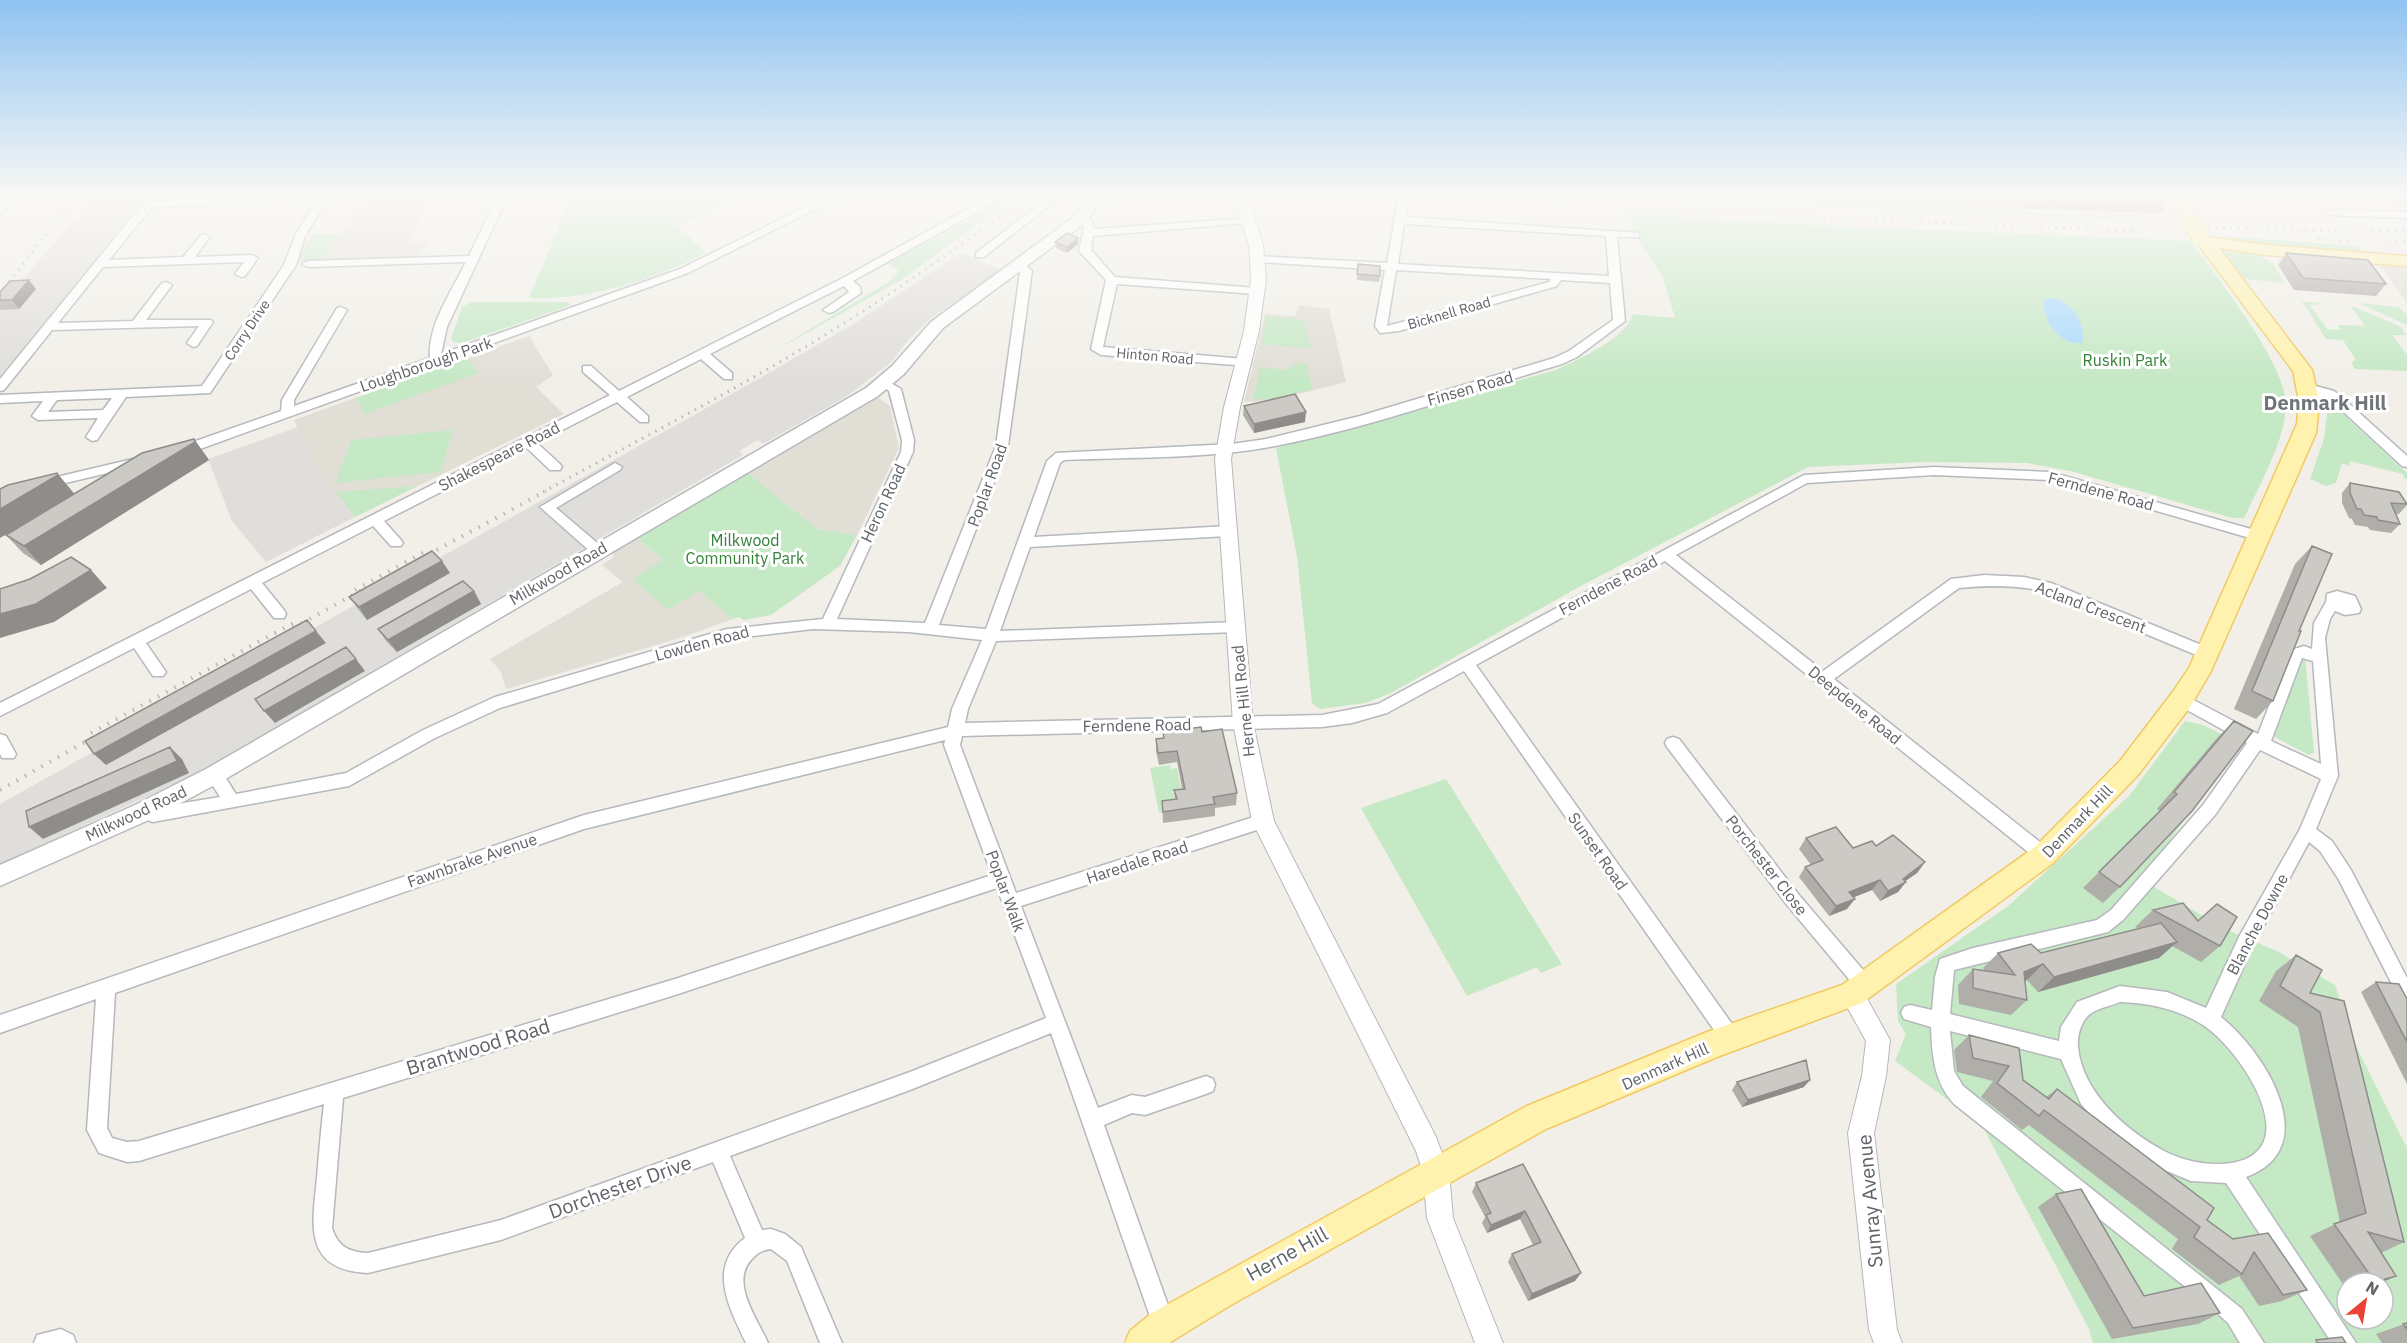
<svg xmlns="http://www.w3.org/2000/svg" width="2407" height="1343" viewBox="0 0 2407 1343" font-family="'IBM Plex Sans',sans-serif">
  <rect width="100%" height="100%" fill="#f1efe8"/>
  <!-- industrial -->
  <path fill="#e0deda" d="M92,202L139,203L51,318L0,377V304Z
    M961,253L1002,270L931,318L909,339L891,362L847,396L763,444L758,440L739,451L743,455L196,774L0,864V804L760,378L850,326Z
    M298,427L321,479L355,517L266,562L232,521L208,459Z"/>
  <!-- education -->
  <path fill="#e1ded6" d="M96,195H146L139,203L92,202Z
    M380,195H432L410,243H427L419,257L294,262L312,234L341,233L356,215Z
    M2380,265L2407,267V303L2392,282Z
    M1299,305L1329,309L1346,382L1276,400L1244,402L1265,314L1295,316Z
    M529,336L553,375L536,387L564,414L355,517L321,479L294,420Z
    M877,397L890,406L899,448L857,535L817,529L748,473Z
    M637,538L733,619L680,638L506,689L501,672L490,659L623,582L602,565L614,557L612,552Z"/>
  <!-- medical -->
  <path fill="#fce8e6" d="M1708,195H2164L2182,218L1970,210L1923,202L1709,198Z
    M2180,195H2407V212L2325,210L2336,225L2206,222L2196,218Z"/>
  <!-- green -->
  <path fill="#c5e8c5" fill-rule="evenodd" d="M572,195H727L721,206L677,226L706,253C651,280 591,300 529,298Z
    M1003,195H1017L901,280L767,355L889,282L899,271L887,263L977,217Z
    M1559,195L1923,202L1970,210L2125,217L2139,234L2135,233L2124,219Z
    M1629,214L1814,225L2191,241C2216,277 2287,364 2286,406C2285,440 2259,487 2244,518H2232L2071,471L2027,463L1924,462L1808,467L1577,588L1389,694L1365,703L1320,709L1312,703L1297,556L1276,448L1556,370C1575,361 1631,336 1632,314L1675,318L1662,275L1637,239Z
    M315,234H339L322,260L296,261Z
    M2223,236L2357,246L2362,252L2241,242Z
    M2227,251L2266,255L2261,256L2273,264L2285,283L2245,279L2224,253Z
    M2302,301L2323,304L2310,305L2327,329L2341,330L2338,325L2365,326L2350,305L2401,327L2406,335H2392L2407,355V371L2355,369L2351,362L2356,360L2343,340L2326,339Z
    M471,302H568L571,305L462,343L453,342L451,338L462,307Z
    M2358,303L2399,307L2407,315V325Z
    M1266,316L1304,320L1311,349L1262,344Z
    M468,358L478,373L365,414L356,398Z
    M1296,363L1307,364L1312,389L1276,399H1253L1260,367L1288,370Z
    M2328,408L2339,410L2407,473V479H2405L2403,474L2350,461V466L2342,463L2336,483L2326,486L2310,479L2324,439Z
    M453,430L440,472L335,483L352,440Z
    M748,473L817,529L857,535L840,566L771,615L744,620L739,617L733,619L699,591L668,610L633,579L663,560L637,538Z
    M417,486L355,517L336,492Z
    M2302,656H2305L2314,753L2309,755L2271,735Z
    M2185,721L2203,725L2236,741L2211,782L2146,874L2151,885L2223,928L2279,952L2335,985L2357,1048L2407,1148V1343H2093L2089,1329L1982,1125L1895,1061L1906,1034L1898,1021L1896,984L2008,906L2129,796ZM2347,1283H2383V1319H2347Z
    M1170,765L1171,769L1177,768L1181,790L1173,791L1177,811L1159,813L1150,768Z
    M1446,779L1558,958L1562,964L1541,973L1537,967L1467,996L1361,808Z"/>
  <!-- water -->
  <path fill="#aadaff" d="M2047,298C2070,297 2086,322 2082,343C2059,345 2044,322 2043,301Z"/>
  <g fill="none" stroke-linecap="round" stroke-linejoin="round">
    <!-- minor-tunnel -->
    <path stroke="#ccccc8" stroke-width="12" stroke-dasharray="12 6" stroke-linecap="butt" d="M1046,204L1056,195"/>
    <!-- minor casing -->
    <g stroke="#b5b8bc" stroke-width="3">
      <path id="minor" d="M15,195H26L0,213V205Z
        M150,195H159L157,201L311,195L325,204L305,236L296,265L210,393L126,397L97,440L92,441L86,437L98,418L38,420L32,416L43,401L0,403V395L202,386L284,265L295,236L314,205L309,201L152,207L109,260L183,257L201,235L205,234L210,237L195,257L252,255L258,258L245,276L241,277L235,274L244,262L103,267L58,323L133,321L162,283L166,282L172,285L146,320H211L213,322L197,346L193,347L187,343L199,326L52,330L4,390L0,391V379ZM112,398L103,410L48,412L57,400Z
        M498,195H508L447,327L441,354L680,269L830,195H843L688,273L186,454H176L175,451L176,448L281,411L282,400L337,308L341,307L347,310L294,400V406L430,358C427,326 452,291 466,262L308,267L302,264L308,261L469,256Z
        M987,195H997L990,205L853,281L860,287L861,293L833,312L829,313L823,310L849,292L844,286L710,354L732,373V379H724L701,359L627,397L648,416V422H640L617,402L537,443L560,464L562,467L560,470H550L527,448L384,521L401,540L403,543L401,546H391L373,526L262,583L284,610L286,614L284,618H274L251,589L146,643L166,672L163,676H153L134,648L0,716V703L610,395L583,372V366H591L619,391L841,279L982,201Z
        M1108,195H1140L1135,198L1088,203L1083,200L1088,197Z
        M1399,195H1409L1405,217L1639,233V237H1617L1625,321L1577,357L1562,364C1464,393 1365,430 1264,448C1199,459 1130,457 1064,460L1060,463L1034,537L1228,526L1235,531L1228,536L1030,547L1000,631L1236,622L1243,627L1236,632L996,641L968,709L965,723L1322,715L1378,704L1804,475L1934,467L2050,472L2265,533L2267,536L2260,541L2050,480L1934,475L1807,483L1676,555L1823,671L1951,579L1984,575L2024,577L2051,583L2211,649L2213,653L2211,657H2201L2043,591C2015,585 1988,585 1959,588L1834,679L2050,850L2052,855L2050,860L2044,862L2038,860L1665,561L1476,665L1737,1031L1739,1037L1737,1043L1730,1046L1723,1043L1464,671L1387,713L1352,723L1322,727L962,736L960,745L1016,893L1263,814L1269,816L1271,821L1269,826L1263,828L1021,906L1098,1108L1132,1095L1145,1097L1206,1076L1213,1079L1215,1085L1213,1091L1206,1094L1145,1115L1132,1113L1104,1125L1175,1325L1171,1332L1164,1336L1157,1332L1153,1325L1051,1033L910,1090L730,1156L762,1230L771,1229L785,1234L801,1247L842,1343H820L787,1261L771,1249C762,1250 757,1253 751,1260C730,1283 758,1320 768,1343H746C730,1309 706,1267 745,1238L713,1162L501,1240L368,1273C303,1270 312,1225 317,1178C319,1153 321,1128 324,1104L139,1161L127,1162L99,1153L87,1130L96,999L0,1033V1015L584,815L948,727L952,709L982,640L909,632L813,629L727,639L500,708L435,738L349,786L153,822L137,817L135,812L137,807L143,805L153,808L220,797L206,775L208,770C222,766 229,784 236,794L346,773L423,730L495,697L727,629L823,619L901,452L902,440L889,391L878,383L884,379L901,389L914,440L913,452L837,619L925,623L996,446L1020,272L1014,266L1016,264H1024L1032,271L1008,446L939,625L986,629L1047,461L1056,453L1232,444L1266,439L1360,416L1554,358L1569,351L1613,320L1610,283L1561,280L1557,286L1399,331L1380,333L1375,326L1385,270L1258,262L1252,259L1258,256L1387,263ZM1404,224L1606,236L1609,276L1398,264ZM1396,270L1551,279L1549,282L1387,326ZM945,740L944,745L992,875L675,979L139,1141L127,1142L112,1138L107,1128L115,993L584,829ZM997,888L1046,1018L910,1072L501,1220L368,1253C349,1252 338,1247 332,1228L343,1098L675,995Z
        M1042,202L1051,204L984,257H976V253Z
        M2333,210L2407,212V218L2329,215L2328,213Z
        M1081,216L1091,219L1094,229L1251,218V222L1247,223L1093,236L1091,250L1115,277L1257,288L1263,291L1257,294L1117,284L1103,347L1245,359L1251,363L1249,366L1101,355L1091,349L1106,280L1079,251L1084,228L1082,223L1076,219Z
        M2308,384L2334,391L2344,399L2407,456V467L2402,466L2336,405L2305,399L2303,396L2309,392L2302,388Z
        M137,458L142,459L144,462L142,465L44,488L37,484L44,480Z
        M615,463L622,467L620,470L556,508L602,547L604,550L602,553H592L540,507Z
        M2337,591L2355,596L2361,609L2359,613L2345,615L2335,611L2330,619L2325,638L2338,776L2316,829L2332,841L2351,870L2407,978V1004L2401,1002L2339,880L2320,851L2309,842L2253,946L2221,1017C2264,1051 2326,1148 2246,1177L2356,1343H2332L2226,1183L2191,1181L2145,1162L2109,1136L2081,1104L2061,1059L1950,1031L1954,1071L1963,1086L2242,1309L2264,1343H2240L2228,1323L2207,1304L1954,1104C1934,1082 1932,1055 1931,1027L1904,1019L1901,1013L1904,1007L1910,1005L1932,1010L1935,977L1940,959L1973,948L2097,920L2111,910L2203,805L2247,743L2176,704L2173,700L2176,696H2186L2258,734L2291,650L2304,646L2312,649L2314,623L2326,602L2327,594ZM2302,658L2313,661L2321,764L2271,741ZM2260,750L2321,779L2300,829L2240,935L2206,1008L2167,992L2120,986L2077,1002L2061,1027L2059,1041L1950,1014L1954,970L2108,932L2123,920L2215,815ZM2120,1002C2149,1003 2178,1009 2203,1025C2238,1047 2309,1149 2232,1163C2208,1167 2177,1160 2157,1147C2121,1126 2082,1090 2078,1047C2077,1036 2081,1021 2090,1014C2098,1008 2111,1006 2120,1002Z
        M0,734L6,736L16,754L14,758H2L0,754Z
        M1673,737L1679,739L1799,895L1870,978L1873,984L1870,990L1864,992L1858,990L1787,905L1667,747L1665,743L1667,739Z
        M61,1329L73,1335L76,1343H34L37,1335Z"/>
    </g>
    <!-- tertiary casing -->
    <g stroke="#b5b8bc" stroke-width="2">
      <path id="tertiary" d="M1233,195H1247L1263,245L1266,279L1259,331L1240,407L1231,459L1253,723L1274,821L1436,1137L1449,1172L1453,1218L1503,1343H1475L1427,1218L1423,1172L1416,1151L1252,821L1233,723L1215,459L1224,407L1244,331L1251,279L1249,245Z
        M1852,983L1860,986L1890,1040L1886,1076L1874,1133L1897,1330L1902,1343H1874L1869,1330L1848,1133L1862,1076L1866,1041L1840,994L1844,986Z"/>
    </g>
    <!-- secondary casing -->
    <g stroke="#b6babf" stroke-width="3">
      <path id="secondary" d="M1079,195H1093L1094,209L1086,222L943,328L904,374L878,396L222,781L151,819L0,886V865L135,805L206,769L866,388L892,366L931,322L1075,216L1080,209Z"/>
    </g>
    <!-- primary casing -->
    <g stroke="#f2c960" stroke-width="3">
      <path id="primary" d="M2163,195H2180L2200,221L2197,225H2185Z
        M2201,231L2210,237L2266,245L2407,256V266L2266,255L2219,248L2312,370L2319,401L2316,433L2211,671L2190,707L2138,775L2053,863L1862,1003L1717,1057L1546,1129L1229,1306L1169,1343H1125L1130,1331L1152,1313L1527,1106L1707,1032L1842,985L2035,847L2120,761L2172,693L2189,668L2297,424L2299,401L2293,371L2192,236Z"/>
    </g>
    <!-- minor -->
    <use href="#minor" fill="#fff" fill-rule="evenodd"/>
    <!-- tertiary -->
    <use href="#tertiary" fill="#fff" fill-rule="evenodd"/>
    <!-- secondary -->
    <use href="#secondary" fill="#fff" fill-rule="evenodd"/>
    <!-- primary -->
    <use href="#primary" fill="#fff2af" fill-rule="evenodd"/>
    <!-- rail-far1 -->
    <path stroke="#b6b7b8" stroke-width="3" stroke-dasharray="1.5 6" stroke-linecap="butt" d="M1464,195L1657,210L2132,231
      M2208,227L2342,231
      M2372,230L2407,231
      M2317,239L2350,241
      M2381,240L2407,241
      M0,294L76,195
      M543,492C642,438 742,387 838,327C904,286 966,241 1029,195"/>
    <!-- rail -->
    <path stroke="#b6b7b8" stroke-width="4" stroke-dasharray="1.5 8" stroke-linecap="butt" d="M420,559L546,491
      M355,590L426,551
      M293,628L364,589
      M91,733L299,620
      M0,790L101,733"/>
    <!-- primary-bridge casing -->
    <g stroke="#f2c960" stroke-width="21" stroke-linecap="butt">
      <path id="primary-bridge" d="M2191,221L2201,236"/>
    </g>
    <!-- primary-bridge -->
    <use href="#primary-bridge" stroke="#fff2af" stroke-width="19"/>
  </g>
  <!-- wall -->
  <path fill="#afaea9" d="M966,195H982V196L967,197Z
    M1788,195H2160L2166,204L2161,213L2027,209L2017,204L1820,197L1819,200L1797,199Z
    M2327,195H2407V206H2397L2391,199L2330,197Z
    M1078,238V244L1067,253L1056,248L1055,242Z
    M2286,253L2386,284L2376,296L2294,290L2278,265Z
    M1358,264L1380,276L1379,282L1357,280Z
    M36,289L19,309L0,310V292Z
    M1244,406L1305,422L1254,433L1243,415Z
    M194,439L209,460L41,565L23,553L6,535L57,473L74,493Z
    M2350,483L2407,503V505L2399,514H2395L2400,524L2391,533L2370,530L2368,527L2355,525L2352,519L2349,518L2342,503V493Z
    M2312,546L2299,631L2273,701L2256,719L2234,709L2295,564Z
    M450,573L367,620L358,609L349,597Z
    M474,591L481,604L397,652L387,642L378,629Z
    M2234,721L2120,887L2103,903L2083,888L2160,811L2157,809L2217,738Z
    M1163,732H1202L1237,793L1236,805L1215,808V816L1163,823L1162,801L1175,799L1174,790L1182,789L1177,762L1159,765L1156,751V739L1164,738Z
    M1806,838L1853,848L1876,846L1925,862L1917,873L1905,881L1898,892L1880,901L1872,890L1854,897L1847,909L1829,916L1799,877L1805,867L1811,865L1799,849Z
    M2153,910L2220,946L2201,962L2172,946L2159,958L2038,992L2027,980L2025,981L2027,1000L2011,1015L1959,1004L1958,985L1973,969L1984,970L1983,968L1998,953H2041L2139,929L2135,927Z
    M2296,955L2310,993L2344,1001L2404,1242L2381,1253V1283H2347V1290L2310,1236L2340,1222L2298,1027L2259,1001L2276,971Z
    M2376,982L2407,999V1084L2361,992Z
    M1969,1035L2019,1048L2023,1080L2046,1097L2057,1089L2207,1220L2233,1239L2268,1233L2307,1290L2282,1301L2259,1306L2239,1276L2219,1285L2172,1249L2178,1239L2029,1125L2022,1130L1981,1097L1993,1081L1957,1072L1954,1050Z
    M1737,1082L1804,1087L1742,1107L1732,1090Z
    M1523,1164L1575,1281L1528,1301L1508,1262L1512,1254L1533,1245L1520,1219L1487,1233L1482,1223L1485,1217L1472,1192L1476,1183Z
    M2056,1194L2144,1296L2220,1313L2198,1324L2112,1339L2038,1207Z
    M2407,1323V1343H2382L2376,1334Z"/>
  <!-- shaded-wall -->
  <path fill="#8f8d8a" d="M1078,238V244L1067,253V247Z
    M29,280L36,289L19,309L12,300Z
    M1306,412L1305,422L1254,433V424Z
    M194,439L209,460L41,565L24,546Z
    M57,473L74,494L0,538V509Z
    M442,561L450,573L367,620L359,607Z
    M91,570L107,588L54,622L0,638V614Z
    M474,591L481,604L397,652L388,640Z
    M316,631L326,643L106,765L94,754Z
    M356,659L365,671L275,723L264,711Z
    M170,747L182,759L189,773L43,839L29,827Z
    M1925,862L1917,873L1904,882H1906L1898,892L1880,901L1888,891Z
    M1880,880L1872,890L1842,902L1849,892Z
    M1855,899L1847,909L1829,916L1836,906Z
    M2177,942L2159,958L2038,992L2054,977Z
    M2043,964L2027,980L2008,988L2024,972Z
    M1810,1080L1804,1087L1742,1107L1748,1100Z
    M1525,1211L1520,1219L1487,1233L1491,1225Z
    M1581,1273L1575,1281L1528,1301L1532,1294Z
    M2396,1276L2381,1283H2373L2375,1282Z"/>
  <!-- building -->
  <path fill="#cccac5" stroke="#8f8d8a" stroke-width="1.5" d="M2013,195H2160L2166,204L2032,200L2021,195Z
    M1067,233L1078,238L1067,247L1055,242Z
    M2286,253L2368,260L2386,284L2303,278Z
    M1358,264L1380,266V276L1357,274Z
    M29,280L12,300H0V292L10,281Z
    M1295,394L1306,412L1254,424L1244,406Z
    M194,439L195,442L24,546L6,535L142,453Z
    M57,473L58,475L0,509V489L8,485Z
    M2350,483L2399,492L2407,504L2391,503L2400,524L2378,520L2377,517L2364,515L2361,509H2357L2350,493Z
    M2312,546L2332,554L2299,631H2301L2273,701L2252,691Z
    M432,551L442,561L359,607L349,597Z
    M71,557L91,570L36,604L0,614V589L30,579Z
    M463,581L474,591L388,640L378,629Z
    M307,620L316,631L94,754L85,741Z
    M346,647L356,659L264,711L255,699Z
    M2234,721L2253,731L2192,811L2120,887L2099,872L2177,794L2174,792Z
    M1201,727L1202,732L1222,729L1237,793L1213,797L1215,804L1163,812L1162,801L1177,799L1174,790L1185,789L1177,751L1158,753L1156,739L1164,738L1163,732Z
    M170,747L177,761L29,827L26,811Z
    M1836,827L1853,848L1872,841L1876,846L1893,835L1925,862L1903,879L1906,882L1888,891L1880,880L1849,892L1855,899L1836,906L1805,867L1823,860L1806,838Z
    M2183,903L2198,921L2217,904L2237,917L2220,946L2153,910Z
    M2161,923L2177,942L2054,977L2043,964L2024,972L2027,1000L1973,988V969L2015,975L1998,953L2031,944L2041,953Z
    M2296,955L2322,970L2310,993L2344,1001L2404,1242L2368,1232L2396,1276L2375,1282L2334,1224L2366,1213L2320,1012L2280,986Z
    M2376,982L2399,984L2407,999V1042Z
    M1969,1035L2019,1048L2023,1080L2049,1099L2057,1089L2214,1208L2207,1220L2233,1239L2268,1233L2307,1290L2283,1295L2254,1252L2242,1274L2194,1237L2200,1227L2044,1110L2039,1116L1997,1083L2009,1066L1973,1058Z
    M1806,1060L1810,1080L1748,1100L1737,1082Z
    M1523,1164L1581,1273L1532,1294L1512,1254L1541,1242L1525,1211L1491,1225L1486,1215L1491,1213L1476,1183Z
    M2081,1189L2144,1296L2201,1283L2220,1313L2133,1328L2056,1194Z
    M2407,1323V1329L2403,1324Z
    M2342,1337L2346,1343H2317L2316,1340Z"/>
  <!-- sky -->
  <linearGradient id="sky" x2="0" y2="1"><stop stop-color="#8fc3f1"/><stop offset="0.51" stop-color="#f9f8f5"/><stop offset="1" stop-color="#f9f8f5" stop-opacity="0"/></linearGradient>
  <rect width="2407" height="383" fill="url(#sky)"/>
  <g text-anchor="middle" stroke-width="6" stroke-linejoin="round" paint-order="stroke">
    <!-- far-street labels -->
    <g font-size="14" fill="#5f6368" stroke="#fff">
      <text transform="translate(1449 313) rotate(-16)" y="5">Bicknell Road</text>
      <text transform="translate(247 330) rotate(-56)" y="5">Corry Drive</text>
      <text transform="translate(1155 356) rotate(5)" y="5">Hinton Road</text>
    </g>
    <!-- park labels -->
    <g font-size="16" fill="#348238" stroke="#fff">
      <text x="2125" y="366">Ruskin Park</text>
      <text x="745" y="546">Milkwood<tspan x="745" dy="18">Community Park</tspan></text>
    </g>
    <!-- street labels -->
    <g font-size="16" fill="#5f6368" stroke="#fff">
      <text transform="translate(426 364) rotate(-19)" y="6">Loughborough Park</text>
      <text transform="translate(1470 388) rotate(-16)" y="6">Finsen Road</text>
      <text transform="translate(499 456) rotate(-27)" y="6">Shakespeare Road</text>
      <text transform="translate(987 485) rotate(-70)" y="6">Poplar Road</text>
      <text transform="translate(2101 491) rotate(15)" y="6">Ferndene Road</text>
      <text transform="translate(883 503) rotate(-65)" y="6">Heron Road</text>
      <text transform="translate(558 573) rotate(-30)" y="6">Milkwood Road</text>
      <text transform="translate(1608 585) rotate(-28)" y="6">Ferndene Road</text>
      <text transform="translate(2091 607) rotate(21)" y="6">Acland Crescent</text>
      <text transform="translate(702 643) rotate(-15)" y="6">Lowden Road</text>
      <text transform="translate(1243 701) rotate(-96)" y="6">Herne Hill Road</text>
      <text transform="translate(1855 705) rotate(39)" y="6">Deepdene Road</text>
      <text transform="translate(1137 725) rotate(-1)" y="6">Ferndene Road</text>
      <text transform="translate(136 813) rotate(-25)" y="6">Milkwood Road</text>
      <text transform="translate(2077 821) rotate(-46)" y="6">Denmark Hill</text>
      <text transform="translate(1598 851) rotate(55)" y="6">Sunset Road</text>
      <text transform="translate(472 860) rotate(-19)" y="6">Fawnbrake Avenue</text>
      <text transform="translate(1137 862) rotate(-18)" y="6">Haredale Road</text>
      <text transform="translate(1767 865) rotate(52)" y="6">Porchester Close</text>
      <text transform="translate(1006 891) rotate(70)" y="6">Poplar Walk</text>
      <text transform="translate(2257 924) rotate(-62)" y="6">Blanche Downe</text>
      <text transform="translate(1665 1066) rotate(-24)" y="6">Denmark Hill</text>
    </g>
    <!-- quarter labels -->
    <g font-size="20" font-weight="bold" fill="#70757a" stroke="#fff">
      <text x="2325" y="410">Denmark Hill</text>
    </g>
    <!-- near-street labels -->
    <g font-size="20" fill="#5f6368" stroke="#fff">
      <text transform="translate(478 1047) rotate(-17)" y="7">Brantwood Road</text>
      <text transform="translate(620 1187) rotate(-20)" y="7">Dorchester Drive</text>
      <text transform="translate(1870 1201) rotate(-95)" y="7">Sunray Avenue</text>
      <text transform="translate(1287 1254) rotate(-29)" y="7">Herne Hill</text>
    </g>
  </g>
  <!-- north arrow -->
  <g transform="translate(2365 1301) rotate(30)"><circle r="28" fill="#ffffff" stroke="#bfc1c3" stroke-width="1.5"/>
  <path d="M0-4.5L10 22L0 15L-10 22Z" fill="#ea4335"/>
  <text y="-9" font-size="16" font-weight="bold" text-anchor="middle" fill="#5f6368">N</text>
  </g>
</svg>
